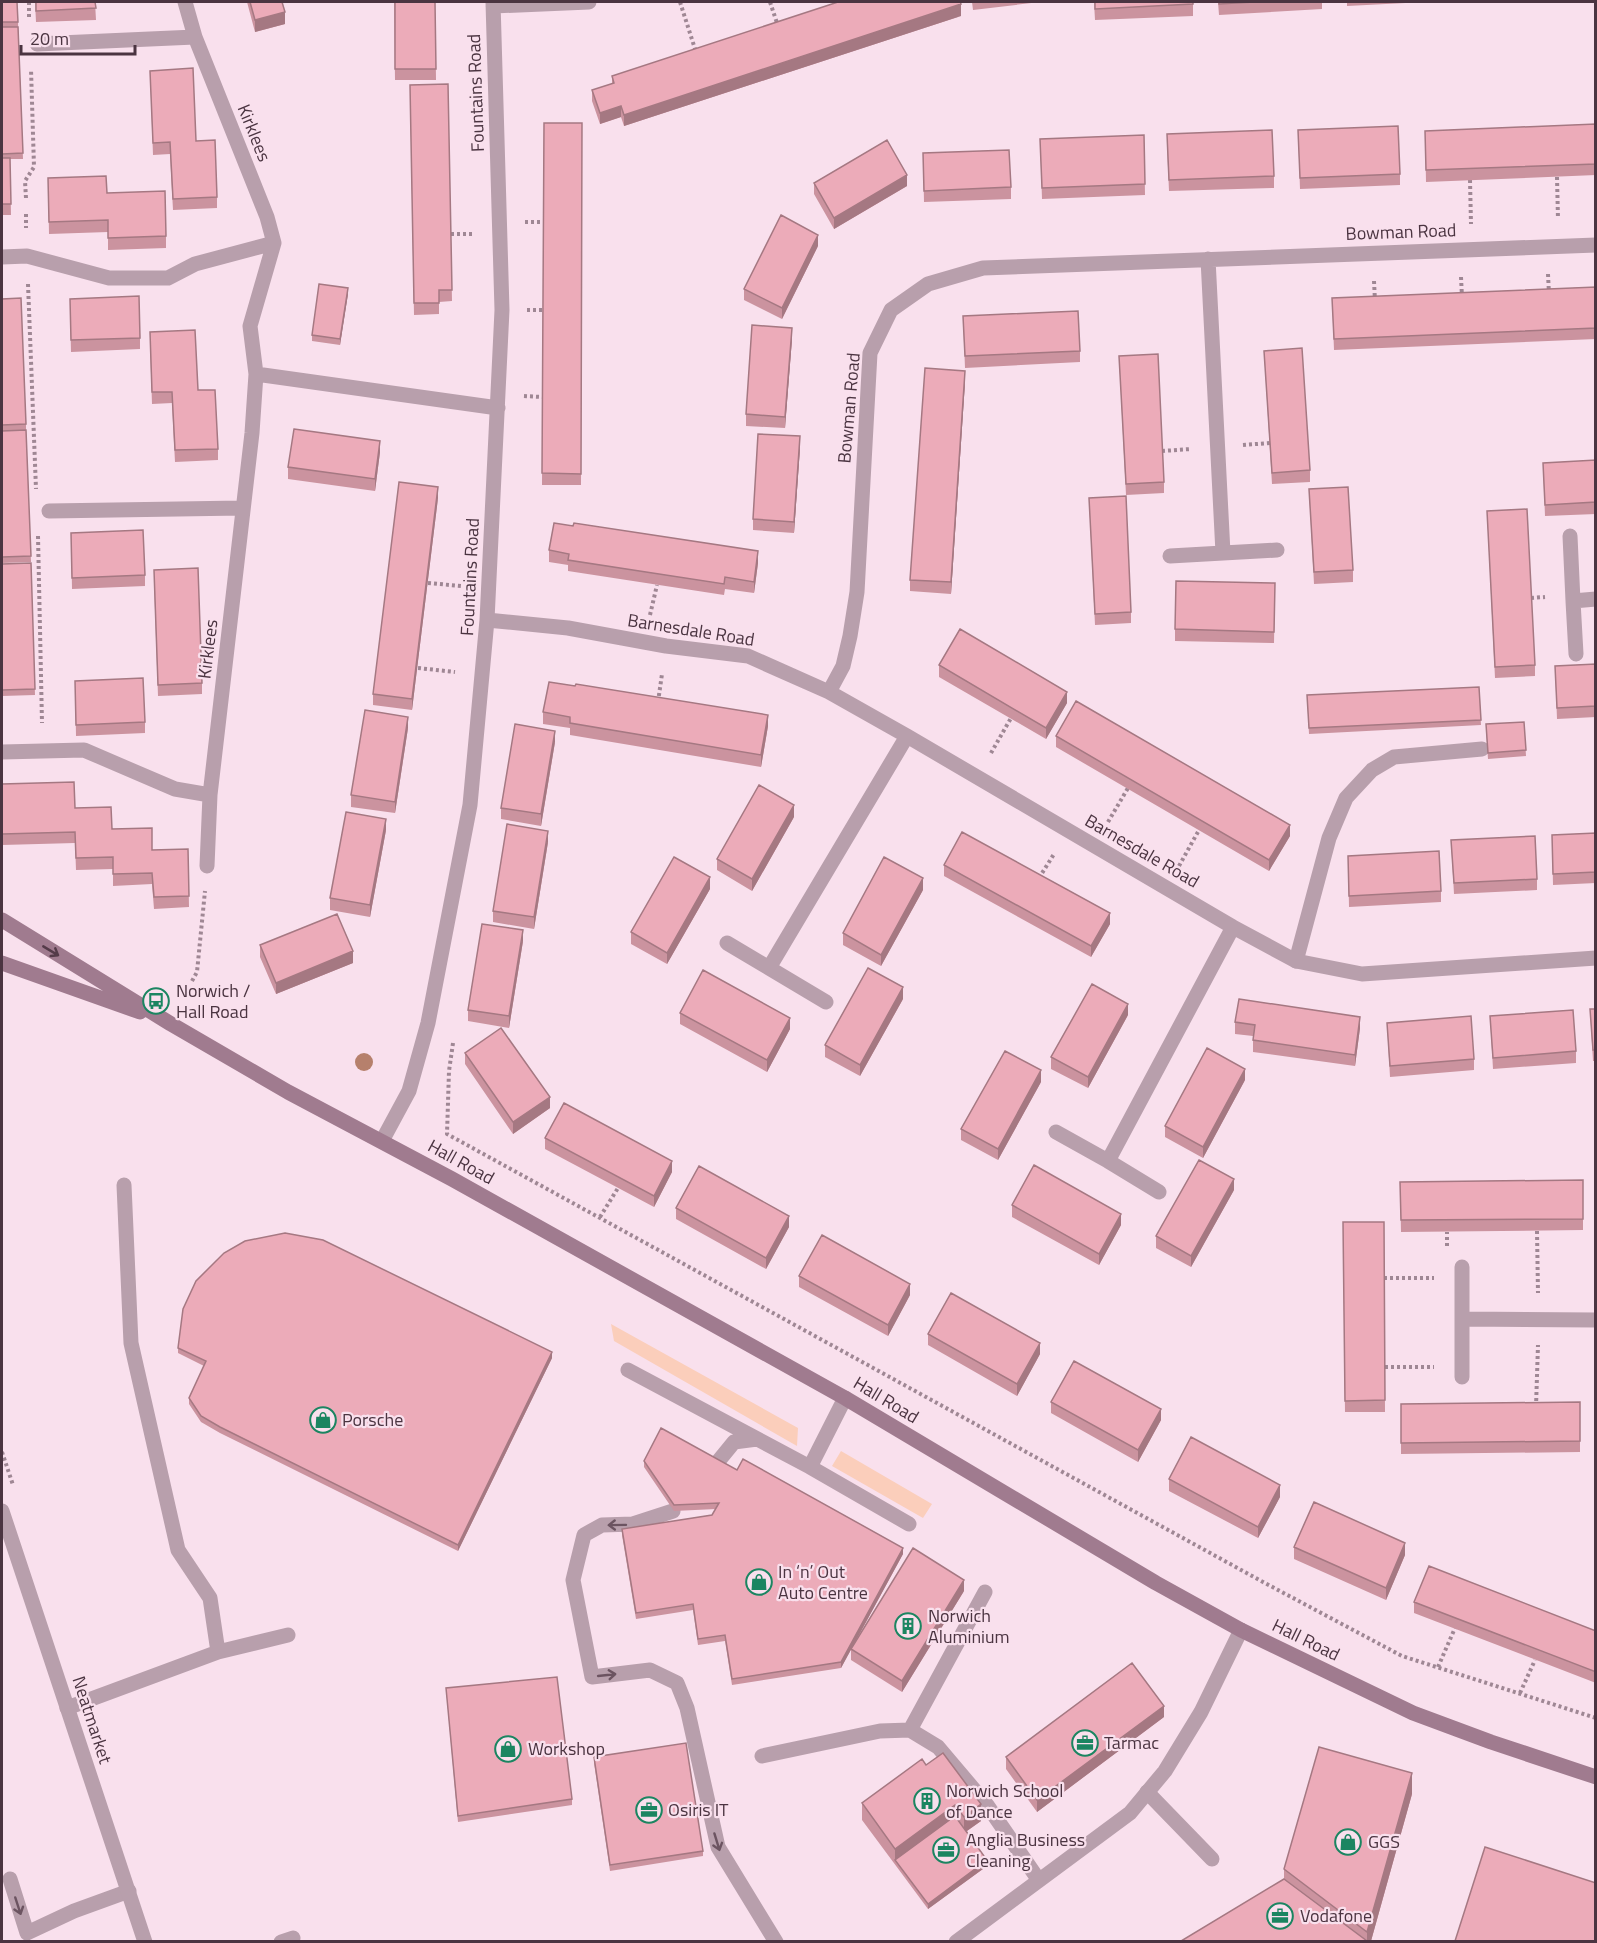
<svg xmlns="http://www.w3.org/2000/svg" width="1597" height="1943" viewBox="0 0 1597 1943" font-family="'Titillium Web',sans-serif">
  <rect width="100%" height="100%" fill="#f9e0ed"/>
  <!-- green -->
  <path fill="#fbcebb" d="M611,1324L798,1428L797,1446L614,1341Z
    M841,1451L932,1504L923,1518L832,1466Z"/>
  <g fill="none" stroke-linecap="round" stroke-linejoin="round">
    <!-- path -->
    <path stroke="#9f8794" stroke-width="4" stroke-dasharray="3 3" stroke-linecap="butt" d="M29,2V20
      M680,2L696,52
      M770,2L778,26
      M1557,177L1558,219
      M1470,180L1471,224
      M26,198L25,181L34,167L31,69
      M26,214V228
      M525,222H544
      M451,234H472
      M1548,274L1549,294
      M1461,277L1462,297
      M1374,281L1375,301
      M28,284L36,489
      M527,310H543
      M524,396L543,397
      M1243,445L1270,443
      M1162,451L1191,449
      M38,536L42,723
      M428,583L461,586
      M1531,598L1545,597
      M650,615L657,585
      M418,668L455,672
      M658,702L662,674
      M991,753L1011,718
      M1108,822L1128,788
      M1179,866L1199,830
      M1039,878L1054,854
      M192,981L197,972L205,891
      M453,1043L449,1071L447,1134L1263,1582L1402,1656L1596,1718
      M600,1217L618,1188
      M1537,1231L1538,1293
      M1447,1246V1232
      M1384,1278H1434
      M1385,1367H1434
      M1536,1407L1538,1345
      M2,1452L13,1485
      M1438,1667L1455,1628
      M1520,1693L1535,1660"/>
    <!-- lane -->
    <path stroke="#b89fac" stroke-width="15" d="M1296,961L1329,838L1346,798L1372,770L1394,757L1482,749
      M124,1185L131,1343L178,1550L210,1598L218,1652
      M628,1370L810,1467L845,1398
      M716,1464L734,1442L757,1439
      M810,1467L909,1524
      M673,1511L633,1524L602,1525L584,1535L573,1580L592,1677L650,1670L677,1683L687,1708L718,1847L776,1942
      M67,1708L218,1652L288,1635
      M910,1730L985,1592
      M762,1756L880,1731L910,1730L938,1747L987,1805L1038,1879
      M1147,1792L1212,1859
      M10,1879L27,1933L74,1911L129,1891"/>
    <!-- street -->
    <path stroke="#b89fac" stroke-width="15" d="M185,2L195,37L267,217L274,243L250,326L256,374L252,433L210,795L207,866
      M493,6L589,2
      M37,44L195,37
      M2,257L27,256L109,278H168L195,264L274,243
      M1208,259L1223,553L1277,550
      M256,374L498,408
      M49,511L242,508
      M1570,536L1573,601
      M1170,556L1223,553
      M487,620L568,628L666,646L748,656L829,692L907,736L1233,927L1296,961L1362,974L1596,958
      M1576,654L1573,601L1596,599
      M829,692L843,666L850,636L857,592L870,353L891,310L928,284L983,268L1596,245
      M2,752L84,750L175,789L210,795
      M727,943L769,968
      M826,1002L769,968L907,736
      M1056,1132L1108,1161
      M382,1141L409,1091L428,1023L470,805L487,620L502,310L493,2
      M1159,1192L1108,1161L1233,927
      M1462,1267V1319
      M1462,1377V1319L1596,1320
      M2,1511L145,1942
      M281,1942L293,1938
      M956,1942L1130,1813L1165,1771L1201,1712L1241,1630"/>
    <!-- secondary -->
    <path stroke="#a07b8f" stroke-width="15" d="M2,920L171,1024L288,1092L452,1179L845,1398L1156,1583L1241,1630L1413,1713L1491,1742L1596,1777
      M2,963L140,1012"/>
  </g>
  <!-- trees -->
  <circle fill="#b6806c" cx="364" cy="1062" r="9"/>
  <!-- wall -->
  <path fill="#cb939f" d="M2,2L18,22L23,159H10L11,215H2Z
    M35,2H95L96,20L36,22Z
    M247,2H282L285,24L255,32Z
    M394,2H435L436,80H395Z
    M972,2H1040L973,10Z
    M1094,2H1193V16L1095,20Z
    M1218,2H1322V9L1219,15Z
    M1347,2H1425L1347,6Z
    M961,16L624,126L621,117L600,124L592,101V90L612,84V76Z
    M150,71L196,141L217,197V208L173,210L170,154L153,155Z
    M448,84L452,301L439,302V314L414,315L410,85Z
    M544,123H582L581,485H542Z
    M1596,124V175L1426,182L1425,131Z
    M1298,130L1400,174V185L1300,189Z
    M1144,135L1145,195L1042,199L1040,139Z
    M1167,145L1274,176V188L1169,191Z
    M923,153L1011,187V199L924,202Z
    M48,178L107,193L166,236V248L108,250V232L49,234Z
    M814,183L907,186L834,229L814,194Z
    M818,246L782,319L744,300V289Z
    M1596,287V339L1334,350L1332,298Z
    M348,294L340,345L312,341V335Z
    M2,299L26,424V430L2,431Z
    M70,310L140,338V349L71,352Z
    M963,316L1080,351V362L965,368Z
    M792,339L785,428L746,426V414Z
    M150,344L218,449V460L175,462L172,403L152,404Z
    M1264,351L1310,470V482L1272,484Z
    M1119,356L1164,482V493L1126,495Z
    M965,382L951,594L910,591V580Z
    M26,430L31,562L2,563V431Z
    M800,448L794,533L753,530V519Z
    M380,452L375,491L288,479V467Z
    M1596,460V514L1545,516L1543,463Z
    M1309,489L1353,570V582L1314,584Z
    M438,498L412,710L373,705V694Z
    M1089,498L1131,612V623L1095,625Z
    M1487,511L1535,665V676L1495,678Z
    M71,533L145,575V586L72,589Z
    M549,550L758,563L754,593L725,589L724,595L568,571V565L549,562Z
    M31,563L35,695L2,696V564Z
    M154,581L202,683V694L158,696Z
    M1275,583L1274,643L1175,641V629Z
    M1596,664V717L1557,719L1555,666Z
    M939,665L1067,703L1046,739L939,677Z
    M75,681L145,722V733L76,736Z
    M1479,687L1481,725L1309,734L1307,695Z
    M543,712L768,726L761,767L570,735V728L543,724Z
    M1524,722L1526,756L1488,759L1486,730Z
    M408,728L395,813L351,807V795Z
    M1056,736L1290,836L1269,871L1056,747Z
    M555,742L541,826L501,819V808Z
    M2,784L75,808L152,850L188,849L189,907L154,909L152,884L113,886V869L76,870L75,843L2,845Z
    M794,817L752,891L717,870V859Z
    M386,830L370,917L330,910V898Z
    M1596,833V883L1553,885L1552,835Z
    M1451,840L1537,879V890L1454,894Z
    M548,842L534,929L493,922V911Z
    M1348,856L1441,891V902L1349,907Z
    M944,865L1110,924L1091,957L944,876Z
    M710,889L667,964L631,944V932Z
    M923,890L881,966L843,945V933Z
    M523,941L509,1028L468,1021V1010Z
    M260,945L353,963L276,994L260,957Z
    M903,999L860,1076L825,1057V1045Z
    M1590,1009H1596V1061H1593Z
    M680,1013L790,1029L767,1072L680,1024Z
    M1128,1015L1088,1088L1051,1069V1057Z
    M1490,1016L1576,1051V1063L1493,1069Z
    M1235,1022L1360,1028L1355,1066L1253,1052V1036L1235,1034Z
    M1387,1023L1474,1059V1070L1390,1077Z
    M465,1053L550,1108L513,1134L465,1064Z
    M1245,1080L1203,1158L1165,1137V1126Z
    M1041,1082L998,1160L961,1140V1129Z
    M545,1138L672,1172L654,1207L545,1149Z
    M1583,1180V1230L1401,1232L1400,1182Z
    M1234,1190L1191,1267L1156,1248V1236Z
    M1012,1205L1121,1225L1099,1265L1012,1217Z
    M676,1208L789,1227L766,1269L676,1219Z
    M1343,1222H1384L1385,1412H1345Z
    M799,1276L910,1295L888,1336L799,1287Z
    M928,1334L1040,1354L1017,1396L928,1345Z
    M178,1348L552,1358L458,1551L220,1433L201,1422L189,1404V1398L204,1366L178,1353Z
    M1051,1402L1161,1420L1138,1462L1051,1413Z
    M1580,1402V1452L1401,1454V1404Z
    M644,1461L737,1470L903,1554L841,1668L732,1685L725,1641L698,1645L693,1610L636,1619L622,1535V1529L712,1515L716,1509L674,1511L644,1467Z
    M1169,1479L1280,1497L1258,1538L1169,1491Z
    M1294,1547L1405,1555L1386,1600L1294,1559Z
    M964,1591L902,1692L851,1660V1649Z
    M1414,1602L1596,1631V1683L1414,1613Z
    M446,1688L572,1799V1805L458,1822Z
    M1164,1717L1037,1812L1006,1769V1757Z
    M594,1757L703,1851V1856L610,1871L594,1763Z
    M926,1765L981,1821L967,1831L987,1866L928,1909L862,1820V1803Z
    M1412,1794L1371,1941H1181L1284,1879V1869Z"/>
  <!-- shaded-wall -->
  <path fill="#a57882" d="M961,4V16L624,126V115Z
    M285,12V24L255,32V20Z
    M621,106V117L600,124V113Z
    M907,175V186L834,229V218Z
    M818,235V246L782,319V308Z
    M348,288V294L340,345V339Z
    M792,328V339L785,428V417Z
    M965,371V382L951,594V582Z
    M800,436V448L794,533V522Z
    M380,441V452L375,491V479Z
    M438,487V498L412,710V699Z
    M758,551V563L754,593V582Z
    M1067,692V703L1046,739V728Z
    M768,715V726L761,767V755Z
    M408,717V728L395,813V802Z
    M555,731V742L541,826V814Z
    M794,805V817L752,891V879Z
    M386,819V830L370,917V905Z
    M1290,825V836L1269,871V860Z
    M548,831V842L534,929V917Z
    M710,877V889L667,964V953Z
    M923,878V890L881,966V955Z
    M1110,913V924L1091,957V946Z
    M523,930V941L509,1028V1016Z
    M353,951V963L276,994V983Z
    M903,987V999L860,1076V1065Z
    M1128,1004V1015L1088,1088V1077Z
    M1360,1017V1028L1355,1066V1055Z
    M790,1018V1029L767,1072V1060Z
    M1245,1069V1080L1203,1158V1147Z
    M1041,1070V1082L998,1160V1149Z
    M550,1097V1108L513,1134V1122Z
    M672,1161V1172L654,1207V1196Z
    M1234,1179V1190L1191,1267V1256Z
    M1121,1214V1225L1099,1265V1254Z
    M789,1216V1227L766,1269V1258Z
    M910,1284V1295L888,1336V1325Z
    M1040,1343V1354L1017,1396V1384Z
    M552,1352V1358L458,1551V1545Z
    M1161,1409V1420L1138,1462V1450Z
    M1280,1485V1497L1258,1538V1527Z
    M1405,1543V1555L1386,1600V1588Z
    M903,1548V1554L841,1668V1662Z
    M964,1580V1591L902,1692V1681Z
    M1164,1706V1717L1037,1812V1800Z
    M1412,1773V1794L1371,1941H1367V1932Z
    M981,1804V1821L964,1833V1817Z
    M955,1805V1822L895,1860V1849Z
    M987,1860V1866L928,1909V1904Z"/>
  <!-- building -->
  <path fill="#ecabb9" stroke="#a57882" stroke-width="1.5" d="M2,2H17L18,22H2Z
    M36,2H95L96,8L36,11Z
    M250,2H282L285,12L255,20Z
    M395,2H435L436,69H395Z
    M838,2H960L961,4L624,115L621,106L600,113L592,90L614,83L612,76Z
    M1095,2H1193V4L1095,9Z
    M1219,2H1254L1219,4Z
    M2,27H18L23,153L2,154Z
    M193,68L196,141L215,140L217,197L173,199L170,142L153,143L150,71Z
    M448,84L452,290H439V303H414L410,85Z
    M544,123H582L581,474L542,473Z
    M1596,124V164L1426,170L1425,131Z
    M1398,126L1400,174L1300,178L1298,130Z
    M1272,130L1274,176L1169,180L1167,134Z
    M1144,135L1145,184L1042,188L1040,139Z
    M887,140L907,175L834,218L814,183Z
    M1009,150L1011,187L924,191L923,153Z
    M2,158H10L11,204H2Z
    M106,176L107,193L165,191L166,236L108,238V220L49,222L48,178Z
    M781,215L818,235L782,308L744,289Z
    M319,284L348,288L340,339L312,335Z
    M1596,287V328L1334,339L1332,298Z
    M139,296L140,338L71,340L70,299Z
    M21,298L26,424L2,425V299Z
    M1078,311L1080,351L965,356L963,316Z
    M752,325L792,328L785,417L746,414Z
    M195,330L198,390H215L218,449L175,450L172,392H152L150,332Z
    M1302,348L1310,470L1272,473L1264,351Z
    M1158,354L1164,482L1126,484L1119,356Z
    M925,368L965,371L951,582L910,580Z
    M294,429L380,441L375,479L288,467Z
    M26,430L31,556L2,557V431Z
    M758,434L800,436L794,522L753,519Z
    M1596,460V502L1545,505L1543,463Z
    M399,482L438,487L412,699L373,694Z
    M1348,487L1353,570L1314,572L1309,489Z
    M1126,496L1131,612L1095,614L1089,498Z
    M1527,509L1535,665L1495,667L1487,511Z
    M554,523L573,526L574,523L758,551L754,582L725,577L724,584L568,560L569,554L549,550Z
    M143,530L145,575L72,578L71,533Z
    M31,563L35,689L2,690V564Z
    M198,568L202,683L158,685L154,570Z
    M1176,581L1275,583L1274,632L1175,629Z
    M960,629L1067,692L1046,728L939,665Z
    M1596,664V706L1557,708L1555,666Z
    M143,678L145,722L76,725L75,681Z
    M549,682L575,686L576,684L768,715L761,755L570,723V717L543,712Z
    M1479,687L1481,720L1309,728L1307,695Z
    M1076,701L1290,825L1269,860L1056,736Z
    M365,710L408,717L395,802L351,795Z
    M1524,722L1526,750L1488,753L1486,724Z
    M515,724L555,731L541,814L501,808Z
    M74,782L75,808L111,807L112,829L152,828V850L188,849L189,896L154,897L152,873L113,874V857L76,858L75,832L2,834V784Z
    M759,785L794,805L752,879L717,859Z
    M346,812L386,819L370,905L330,898Z
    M507,824L548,831L534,917L493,911Z
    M962,832L1110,913L1091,946L944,865Z
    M1596,833V872L1553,874L1552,835Z
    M1535,836L1537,879L1454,883L1451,840Z
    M1439,851L1441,891L1349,896L1348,856Z
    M674,857L710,877L667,953L631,932Z
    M884,857L923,878L881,955L843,933Z
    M337,914L353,951L276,983L260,945Z
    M482,924L523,930L509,1016L468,1010Z
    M868,968L903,987L860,1065L825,1045Z
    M703,970L790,1018L767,1060L680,1013Z
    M1092,984L1128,1004L1088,1077L1051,1057Z
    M1239,999L1360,1017L1355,1055L1253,1040L1255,1025L1235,1022Z
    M1590,1009H1596V1050H1593Z
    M1573,1010L1576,1051L1493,1058L1490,1016Z
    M1471,1016L1474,1059L1390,1066L1387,1023Z
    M501,1028L550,1097L513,1122L465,1053Z
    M1207,1048L1245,1069L1203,1147L1165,1126Z
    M1005,1051L1041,1070L998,1149L961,1129Z
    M564,1103L672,1161L654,1196L545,1138Z
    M1199,1160L1234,1179L1191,1256L1156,1236Z
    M1034,1165L1121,1214L1099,1254L1012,1205Z
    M699,1166L789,1216L766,1258L676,1208Z
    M1583,1180V1219L1401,1220L1400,1182Z
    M1343,1222H1384L1385,1400L1345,1401Z
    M285,1233L323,1240L552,1352L458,1545L220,1427L201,1416L189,1398L206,1361L178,1348L183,1309L196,1281L224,1253L245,1241Z
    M822,1235L910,1284L888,1325L799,1276Z
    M951,1293L1040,1343L1017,1384L928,1334Z
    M1074,1361L1161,1409L1138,1450L1051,1402Z
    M1580,1402V1441L1401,1443V1404Z
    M661,1428L737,1470L743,1459L903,1548L841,1662L732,1679L725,1635L698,1639L693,1604L636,1613L622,1529L712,1515L719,1503L674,1505L644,1461Z
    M1191,1437L1280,1485L1258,1527L1169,1479Z
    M1314,1502L1405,1543L1386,1588L1294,1547Z
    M913,1548L964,1580L902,1681L851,1649Z
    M1429,1566L1596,1631V1672L1414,1602Z
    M1132,1663L1164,1706L1037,1800L1006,1757Z
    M557,1677L572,1799L458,1816L446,1688Z
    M686,1743L703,1851L610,1865L594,1757Z
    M1319,1747L1412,1773L1367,1932L1284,1869Z
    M943,1753L981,1804L964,1817L955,1805L895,1849L862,1803L922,1759L926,1765Z
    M955,1816L987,1860L928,1904L895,1860Z
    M1485,1847L1596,1883V1941H1455Z
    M1284,1879L1367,1941H1181Z"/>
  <!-- one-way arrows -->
  <defs><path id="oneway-shaft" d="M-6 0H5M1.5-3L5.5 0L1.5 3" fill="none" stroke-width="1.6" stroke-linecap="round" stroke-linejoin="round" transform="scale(1.5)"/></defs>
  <use stroke="#543b49" href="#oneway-shaft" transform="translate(51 951) rotate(31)"/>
  <g stroke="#6c5461">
    <use href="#oneway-shaft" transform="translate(617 1525) rotate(179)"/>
    <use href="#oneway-shaft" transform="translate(607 1675) rotate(-6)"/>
    <use href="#oneway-shaft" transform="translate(717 1842) rotate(73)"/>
    <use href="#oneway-shaft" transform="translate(18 1906) rotate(72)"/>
  </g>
  <!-- icons -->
  <defs>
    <g id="bus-ring" transform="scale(1.35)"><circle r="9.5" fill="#f9e0ed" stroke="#1b8561" stroke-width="1.5"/><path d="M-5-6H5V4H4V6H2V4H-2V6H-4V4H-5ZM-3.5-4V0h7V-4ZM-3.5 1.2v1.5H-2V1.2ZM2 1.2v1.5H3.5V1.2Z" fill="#1b8561"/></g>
    <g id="shop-ring" transform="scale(1.35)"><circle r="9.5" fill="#f9e0ed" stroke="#1b8561" stroke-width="1.5"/><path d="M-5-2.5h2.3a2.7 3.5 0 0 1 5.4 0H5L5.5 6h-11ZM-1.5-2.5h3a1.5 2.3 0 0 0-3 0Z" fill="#1b8561"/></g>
    <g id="building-ring" transform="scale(1.35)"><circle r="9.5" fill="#f9e0ed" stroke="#1b8561" stroke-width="1.5"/><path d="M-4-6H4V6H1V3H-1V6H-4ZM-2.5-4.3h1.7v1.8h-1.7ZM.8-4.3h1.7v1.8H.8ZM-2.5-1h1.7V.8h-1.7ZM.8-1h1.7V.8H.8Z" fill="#1b8561"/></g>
    <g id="office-ring" transform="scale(1.35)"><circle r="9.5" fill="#f9e0ed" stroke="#1b8561" stroke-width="1.5"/><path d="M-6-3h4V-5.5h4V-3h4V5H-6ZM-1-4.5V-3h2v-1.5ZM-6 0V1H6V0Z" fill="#1b8561"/></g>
  </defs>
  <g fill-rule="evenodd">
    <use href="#bus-ring" x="156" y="1001"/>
    <use href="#shop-ring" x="323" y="1420"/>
    <use href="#shop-ring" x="759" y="1582"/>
    <use href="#building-ring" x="908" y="1626"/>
    <use href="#office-ring" x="1085" y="1743"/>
    <use href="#shop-ring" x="508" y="1749"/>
    <use href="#building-ring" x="927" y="1801"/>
    <use href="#office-ring" x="649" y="1810"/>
    <use href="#shop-ring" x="1348" y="1842"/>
    <use href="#office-ring" x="946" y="1850"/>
    <use href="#office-ring" x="1280" y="1916"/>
  </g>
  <g text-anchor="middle" stroke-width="4.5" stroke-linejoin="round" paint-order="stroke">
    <!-- street labels -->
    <g font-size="18" fill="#4b3441" stroke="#f9e0ed">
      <text transform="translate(476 93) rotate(-92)" y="6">Fountains Road</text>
      <text transform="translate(254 133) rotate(68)" y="6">Kirklees</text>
      <text transform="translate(1401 232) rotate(-2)" y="6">Bowman Road</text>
      <text transform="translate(849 408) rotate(-85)" y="6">Bowman Road</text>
      <text transform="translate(470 577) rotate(-87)" y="6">Fountains Road</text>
      <text transform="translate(691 630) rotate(9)" y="6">Barnesdale Road</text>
      <text transform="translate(208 649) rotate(-83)" y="6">Kirklees</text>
      <text transform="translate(1142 851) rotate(30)" y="6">Barnesdale Road</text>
      <text transform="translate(461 1162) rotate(29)" y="6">Hall Road</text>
      <text transform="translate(886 1400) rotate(31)" y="6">Hall Road</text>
      <text transform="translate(1306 1640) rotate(26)" y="6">Hall Road</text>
      <text transform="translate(92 1720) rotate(72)" y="6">Neatmarket</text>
    </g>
    <!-- poi labels -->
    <g font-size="18" fill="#4b3441" stroke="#f9e0ed" text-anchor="start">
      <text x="176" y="997">Norwich /<tspan x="176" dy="21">Hall Road</tspan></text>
      <text x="342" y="1426">Porsche</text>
      <text x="778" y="1578">In ‘n’ Out<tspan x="778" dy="21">Auto Centre</tspan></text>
      <text x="928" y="1622">Norwich<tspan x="928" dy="21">Aluminium</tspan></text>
      <text x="1104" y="1749">Tarmac</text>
      <text x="528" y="1755">Workshop</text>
      <text x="946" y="1797">Norwich School<tspan x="946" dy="21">of Dance</tspan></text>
      <text x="668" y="1816">Osiris IT</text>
      <text x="966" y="1846">Anglia Business<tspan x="966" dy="21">Cleaning</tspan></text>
      <text x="1368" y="1848">GGS</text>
      <text x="1300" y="1922">Vodafone</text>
    </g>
  </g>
  <!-- border -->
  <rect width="1597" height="1943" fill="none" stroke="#4b3441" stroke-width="6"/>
  <!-- scale -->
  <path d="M21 45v9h114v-9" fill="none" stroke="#4b3441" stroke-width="3"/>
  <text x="30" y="45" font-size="18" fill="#4b3441" stroke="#f9e0ed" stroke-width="4.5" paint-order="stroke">20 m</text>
</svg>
